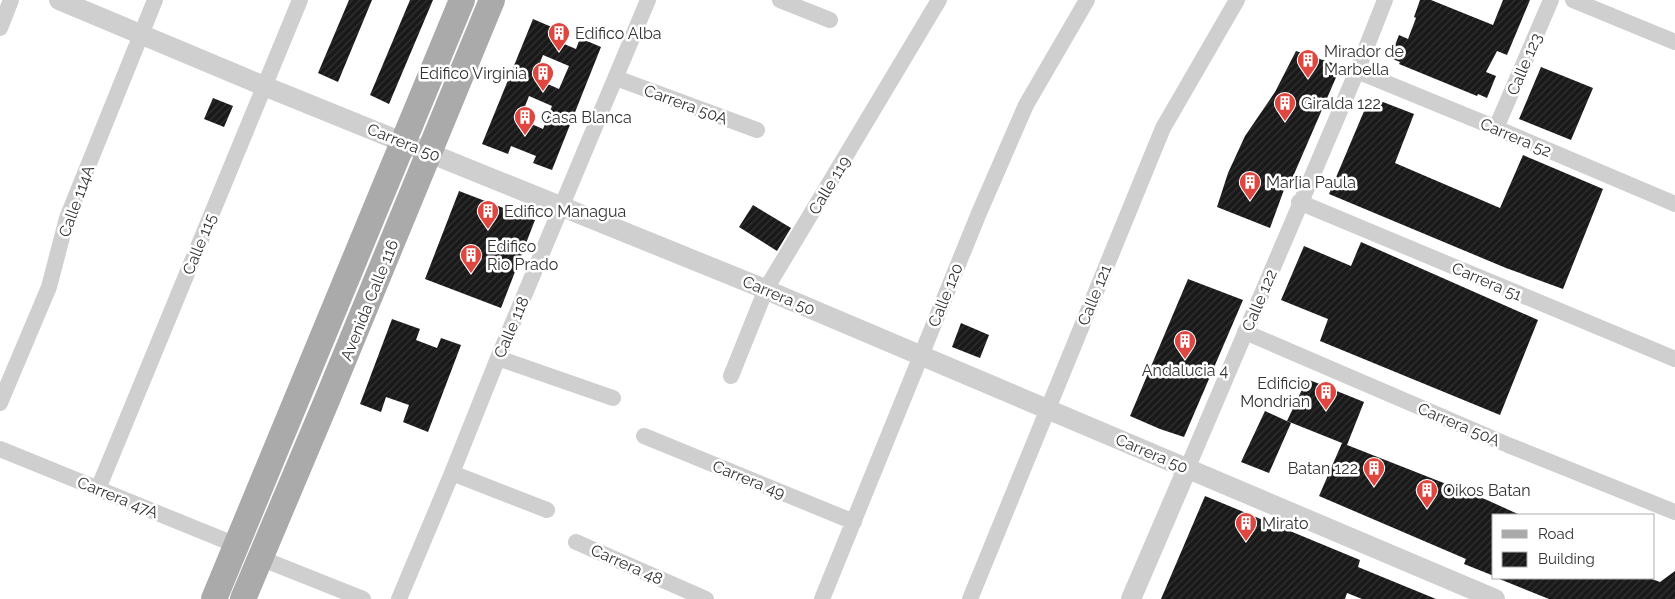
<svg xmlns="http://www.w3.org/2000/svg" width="1675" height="599" viewBox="0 0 1675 599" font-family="Raleway,sans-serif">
  <defs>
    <pattern id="building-hatch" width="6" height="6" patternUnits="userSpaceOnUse" patternTransform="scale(1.25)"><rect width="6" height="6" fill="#191919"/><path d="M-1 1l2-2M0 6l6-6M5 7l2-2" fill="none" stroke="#323232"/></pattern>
  </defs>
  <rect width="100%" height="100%" fill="#fff"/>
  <!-- building -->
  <path fill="url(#building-hatch)" fill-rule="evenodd" d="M349,0H372L338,82L318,73Z
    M410,0H433L389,104L370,95Z
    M1420,0H1431L1493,25L1503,0H1530L1507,55L1497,51L1486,72L1496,76L1487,98L1478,94L1477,96L1399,64L1400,62L1390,58L1399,35L1408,39L1416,18L1414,17Z
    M533,19L554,28L550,38L576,49L580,38L601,47L552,170L533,163L536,156L511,146L508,154L482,144ZM543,55L569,66L559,89L534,78ZM529,96L552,106L543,129L520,119Z
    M1296,51L1341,66L1288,188L1285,187L1270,228L1217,207L1228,173L1245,136L1275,92Z
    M1541,67L1593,88L1571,140L1519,119Z
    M1370,97L1414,114L1395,163L1500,208L1523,155L1603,189L1563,289L1506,268L1329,194Z
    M213,98L233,106L224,127L204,119Z
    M459,191L535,220L501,308L425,279Z
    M753,205L791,228L777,251L739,227Z
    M1361,242L1538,320L1500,415L1320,341L1328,319L1281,300L1304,246L1351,266Z
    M1188,279L1243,300L1184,437L1160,429L1130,416Z
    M392,319L420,329L416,340L437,348L441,338L461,345L428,432L403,422L409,405L386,397L381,412L360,404Z
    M961,323L989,335L980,358L952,347Z
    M1307,379L1364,402L1347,445L1287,421Z
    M1265,411L1291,423L1269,473L1241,462Z
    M1342,443L1487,500L1520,515H1494V576L1464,564L1466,559L1319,496Z
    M1205,496L1360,560L1358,567L1436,599H1362L1347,593L1345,599H1161Z
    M1675,571V599H1549L1497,578H1649L1660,582Z"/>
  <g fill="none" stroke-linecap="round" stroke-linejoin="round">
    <!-- minor -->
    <path stroke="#cfcfcf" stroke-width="16" d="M780,0L830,20
      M1573,0L1675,42
      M0,28L11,0
      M1357,71L1496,128L1675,204
      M616,78L757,130
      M1496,128L1551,0
      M1299,202L1675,359
      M1245,332L1508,445L1675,512
      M498,358L613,398
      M731,376L766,289L939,0
      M0,403L49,287L67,218L155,0
      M644,436L854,522
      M0,449L236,545
      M1187,469L1357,71L1385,0
      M452,473L547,510
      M98,489L300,0
      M576,542L706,599
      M260,558L363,599
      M399,599L452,473L498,358L648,0
      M822,599L979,213L1026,105L1087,0
      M970,599L1163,128L1237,0"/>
    <!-- tertiary -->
    <path stroke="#cfcfcf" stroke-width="20" d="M59,0L264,86L750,283L1495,599
      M1131,599L1187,469"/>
    <!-- primary -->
    <path stroke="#aaa" stroke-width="26" d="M214,599L462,0
      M243,599L327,400L492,0"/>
  </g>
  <!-- icons -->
  <defs>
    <g id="building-pin" transform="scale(1.125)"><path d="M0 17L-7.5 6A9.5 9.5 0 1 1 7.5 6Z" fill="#df463f" stroke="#fff"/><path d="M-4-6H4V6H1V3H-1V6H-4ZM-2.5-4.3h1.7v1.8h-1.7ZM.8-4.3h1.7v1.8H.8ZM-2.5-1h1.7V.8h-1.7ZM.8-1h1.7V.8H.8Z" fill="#fff"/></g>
  </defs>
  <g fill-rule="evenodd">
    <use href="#building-pin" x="559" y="33"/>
    <use href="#building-pin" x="1308" y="60"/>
    <use href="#building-pin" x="543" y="73"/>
    <use href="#building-pin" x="1285" y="103"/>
    <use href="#building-pin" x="525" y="117"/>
    <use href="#building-pin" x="1250" y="182"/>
    <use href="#building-pin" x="488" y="211"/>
    <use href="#building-pin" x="471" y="255"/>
    <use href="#building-pin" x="1185" y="341"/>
    <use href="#building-pin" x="1326" y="392"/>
    <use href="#building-pin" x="1374" y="468"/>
    <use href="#building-pin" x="1427" y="490"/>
    <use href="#building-pin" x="1246" y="523"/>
  </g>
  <g text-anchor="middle" stroke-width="5" stroke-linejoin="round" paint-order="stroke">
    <!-- poi labels -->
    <g font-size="16" fill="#323232" stroke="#fff" text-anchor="start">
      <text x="575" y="39">Edifico Alba</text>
      <text x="1324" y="57">Mirador de<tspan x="1324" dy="18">Marbella</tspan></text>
      <text x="527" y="79" text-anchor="end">Edifico Virginia</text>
      <text x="1301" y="109">Giralda 122</text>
      <text x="541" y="123">Casa Blanca</text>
      <text x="1266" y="188">Mar[ia Paula</text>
      <text x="504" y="217">Edifico Managua</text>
      <text x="487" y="252">Edifico<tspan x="487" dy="18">Rio Prado</tspan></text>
      <text x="1185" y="376" text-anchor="middle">Andalucia 4</text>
      <text x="1310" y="389" text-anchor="end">Edificio<tspan x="1310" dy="18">Mondrian</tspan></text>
      <text x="1358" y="474" text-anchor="end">Batan 122</text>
      <text x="1443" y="496">Oikos Batan</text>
      <text x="1262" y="529">Mirato</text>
    </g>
    <!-- street labels -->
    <g font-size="16" fill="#323232" stroke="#fff">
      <text transform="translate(1524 64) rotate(-67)" y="6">Calle 123</text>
      <text transform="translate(686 104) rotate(20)" y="6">Carrera 50A</text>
      <text transform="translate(1516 137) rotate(23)" y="6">Carrera 52</text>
      <text transform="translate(404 142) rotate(22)" y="6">Carrera 50</text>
      <text transform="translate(829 185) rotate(-59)" y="6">Calle 119</text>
      <text transform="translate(76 201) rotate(-70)" y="6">Calle 114A</text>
      <text transform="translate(199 244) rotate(-68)" y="6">Calle 115</text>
      <text transform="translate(1487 281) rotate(23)" y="6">Carrera 51</text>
      <text transform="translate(779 295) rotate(23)" y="6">Carrera 50</text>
      <text transform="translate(945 295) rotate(-68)" y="6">Calle 120</text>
      <text transform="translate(1094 295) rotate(-68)" y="6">Calle 121</text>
      <text transform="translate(369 300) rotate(-68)" y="6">Avenida Calle 116</text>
      <text transform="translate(1259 300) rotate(-67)" y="6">Calle 122</text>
      <text transform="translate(511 327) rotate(-67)" y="6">Calle 118</text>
      <text transform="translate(1459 424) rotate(23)" y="6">Carrera 50A</text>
      <text transform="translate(1152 453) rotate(23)" y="6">Carrera 50</text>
      <text transform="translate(749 479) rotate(22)" y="6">Carrera 49</text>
      <text transform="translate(118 497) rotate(22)" y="6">Carrera 47A</text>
      <text transform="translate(627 564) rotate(24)" y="6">Carrera 48</text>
    </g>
  </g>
  <!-- legend -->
  <rect x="1492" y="514" width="162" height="65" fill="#ffffff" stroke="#adadad"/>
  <rect x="1502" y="530" width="25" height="8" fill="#aaaaaa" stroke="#adadad"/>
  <text x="1538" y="539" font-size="15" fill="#323232">Road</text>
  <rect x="1502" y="552" width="25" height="15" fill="url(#building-hatch)" stroke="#adadad"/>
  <text x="1538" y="564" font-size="15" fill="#323232">Building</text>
</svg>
